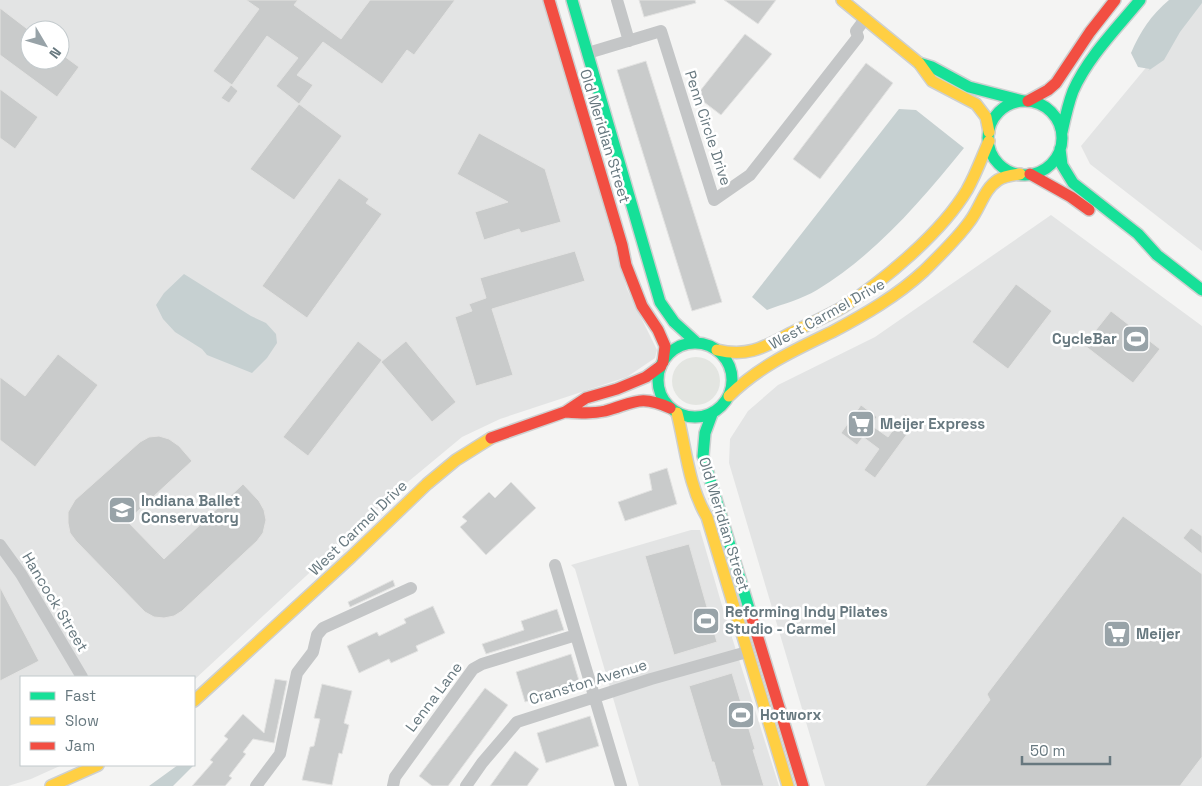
<svg xmlns="http://www.w3.org/2000/svg" width="1202" height="786" viewBox="0 0 1202 786" font-family="'Space Grotesk',sans-serif">
  <rect width="100%" height="100%" fill="#f4f4f3"/>
  <!-- built -->
  <path fill="#e3e4e4" fill-rule="evenodd" d="M0,0H545L627,289L657,350L655,358L627,377L500,419L462,437L403,486L194,680V677H21V765H62L31,779L8,786H0ZM30,30H60V60H30Z
    M1202,0V251L1090,164L1081,146Z
    M1051,215L1202,326V786H825L729,463L730,439L748,411L778,385L875,337Z
    M691,530H700L723,609L779,786H639L575,569L571,565Z"/>
  <!-- green -->
  <path fill="#e3e5e1" d="M672 381a24 24 0 1 1 48 0a24 24 0 1 1-48 0Z"/>
  <!-- water -->
  <path fill="#c6d0d1" d="M1169,0H1202V3L1180,32L1164,60L1148,71L1150,69L1138,67L1131,53C1140,32 1151,15 1169,0Z
    M899,109L916,110L964,148C921,201 876,254 817,290C802,299 783,304 767,310L752,297Z
    M184,274L251,316L266,323L276,334L277,343L267,358L252,373L207,355L202,349L175,332L163,319L156,305L164,293Z
    M178,765H194L173,786H149Z"/>
  <!-- building -->
  <path fill="#c9cbcb" stroke="#e3e3e2" d="M246,0H298L294,5L341,39L370,0H455L414,55L407,50L382,84L323,42L297,75L313,85L299,104L276,86L298,58L267,36L232,85L213,71L259,9Z
    M639,0H695L696,3L644,17Z
    M724,0H776L758,24Z
    M0,8L30,31V60H60V53L79,67L57,97L0,55Z
    M745,34L772,54L721,115L696,96Z
    M646,61L722,302L692,311L617,70Z
    M866,63L893,83L820,179L793,159Z
    M231,85L238,91L229,103L221,98Z
    M0,89L38,117L15,149L0,138Z
    M299,104L342,136L294,200L250,169Z
    M479,133L545,169L561,222L521,233L519,229L484,240L475,212L508,202L457,174Z
    M339,178L369,199L366,203L382,214L307,318L262,286Z
    M575,251L585,281L492,309L513,375L476,386L455,317L472,311L469,304L486,298L480,278Z
    M1016,284L1052,311L1008,369L972,342Z
    M1111,311L1160,349L1133,383L1084,345Z
    M358,341L382,360L308,456L283,437Z
    M406,341L456,402L432,422L381,362Z
    M58,354L98,385L35,467L0,440V377L25,396Z
    M861,405L877,417L871,425L888,437L905,414L916,422L875,478L864,470L879,449L863,437L857,445L841,433Z
    M159,436L169,439L179,446L192,461L127,521L164,559L243,484L259,501L264,510L266,520L263,533L257,541L182,611L174,616L164,618L154,617L145,612L76,541L70,533L68,523V512L75,500L140,442L149,437Z
    M667,468L677,504L625,521L618,502L652,490L649,474Z
    M511,482L536,508L486,555L460,527L467,521L462,517L489,492L495,498Z
    M1123,516L1202,574V757L1180,786H925L990,700L987,694Z
    M1191,528L1202,536V554L1183,538Z
    M689,544L717,642L674,655L645,556Z
    M393,580L395,586L350,607L348,602Z
    M0,587L39,661L0,681Z
    M433,606L445,633L416,646L418,651L391,663L389,659L359,673L347,646L377,632L379,636L406,623L404,619Z
    M557,609L564,630L486,654L482,644L524,630L521,621Z
    M571,654L580,684L525,702L516,672Z
    M732,673L755,749L753,750L764,786H721L714,762H712L689,686Z
    M275,679L287,681L274,743L253,739L243,752L246,754L229,776L232,778L225,786H192L213,762L210,760L228,739L224,736L243,714L264,733Z
    M322,684L352,691L344,723L349,725L342,754L339,753L332,785L302,780L310,747L314,746L320,719L314,718Z
    M485,688L508,705L448,786H432L419,776Z
    M590,716L599,746L546,763L537,733Z
    M515,751L539,769L527,786H490Z"/>
  <g fill="none" stroke-linecap="round" stroke-linejoin="round">
    <!-- fast casing -->
    <g stroke="#ced0d0" stroke-width="14">
      <path id="fast" d="M572,0L660,302L674,322L697,343
        M919,63L932,67L969,87L1023,101
        M988 138a37 37 0 1 1 74 0a37 37 0 1 1-74 0Z
        M1062,132C1065,118 1068,104 1073,91C1088,57 1117,28 1140,0
        M1060,149L1062,165L1073,183L1138,234L1157,255L1202,290
        M658 380a37 37 0 1 1 74 0a37 37 0 1 1-74 0Z
        M712,414L705,433L703,456L751,615"/>
    </g>
    <!-- slow casing -->
    <g stroke="#ced0d0" stroke-width="14">
      <path id="slow" d="M842,0L919,63L932,81L976,104L986,117L989,132
        M717,350C751,358 767,345 795,331C811,323 828,316 843,307C885,280 942,232 967,190C976,174 982,157 989,141
        M729,396C759,366 795,350 832,332C864,315 897,296 924,271C940,255 957,239 970,221C980,208 984,189 998,180C1004,176 1013,175 1020,174
        M677,413C686,448 688,485 707,517L788,786
        M194,701L351,557L427,484L456,460L491,438
        M51,786L98,765"/>
    </g>
    <!-- jam casing -->
    <g stroke="#ced0d0" stroke-width="14">
      <path id="jam" d="M549,0L622,245L626,265L642,306L658,330L665,346L663,362
        M1028,101L1048,90L1056,83L1090,32L1115,0
        M1030,174L1071,197L1089,210
        M565,412C579,413 592,414 605,411C634,403 640,394 670,408
        M491,438L565,412L586,398L617,389L646,377L661,366
        M751,615L803,786"/>
    </g>
    <!-- street -->
    <path stroke="#c4c6c7" stroke-width="12" d="M617,0L629,41
      M588,53L661,31L714,200L750,175L858,37L856,31L865,19
      M0,545L21,574L82,677
      M555,565L621,786
      M256,786L280,754L297,673L313,652L317,635L323,628L411,588
      M393,786L395,777L473,669L482,664L576,635
      M466,786L482,763L517,722L651,679L747,652"/>
    <!-- fast -->
    <use href="#fast" stroke="#16e098" stroke-width="11"/>
    <!-- slow -->
    <use href="#slow" stroke="#ffcf43" stroke-width="11"/>
    <!-- jam -->
    <use href="#jam" stroke="#f24e42" stroke-width="11"/>
  </g>
  <!-- icons -->
  <defs>
    <g id="stadium-square" transform="scale(1.4375)"><rect x="-9" y="-9" width="18" height="18" rx="4" fill="#98a3a8" stroke="#fff"/><path d="M0-5a6.5 5 0 1 0 0 10a6.5 5 0 1 0 0-10ZM-3.5-1.8h7v3.6h-7Z" fill="#fff"/></g>
    <g id="supermarket-square" transform="scale(1.4375)"><rect x="-9" y="-9" width="18" height="18" rx="4" fill="#98a3a8" stroke="#fff"/><path d="M-6-5.5h2.5l.6 2H6L4.5 2H-2.5L-4.4-4H-6ZM-1.5 3.2a1.3 1.3 0 1 0 .1 0ZM3 3.2a1.3 1.3 0 1 0 .1 0Z" fill="#fff"/></g>
    <g id="school-square" transform="scale(1.4375)"><rect x="-9" y="-9" width="18" height="18" rx="4" fill="#98a3a8" stroke="#fff"/><path d="M0-5L7-2L0 1L-7-2ZM-4 1L0 2.5L4 1V4Q0 6-4 4Z" fill="#fff"/></g>
  </defs>
  <g fill-rule="evenodd">
    <use href="#stadium-square" x="1136" y="339"/>
    <use href="#supermarket-square" x="861" y="424"/>
    <use href="#school-square" x="122" y="510"/>
    <use href="#stadium-square" x="706" y="621"/>
    <use href="#supermarket-square" x="1117" y="634"/>
    <use href="#stadium-square" x="741" y="715"/>
  </g>
  <g text-anchor="middle" stroke-width="5" stroke-linejoin="round" paint-order="stroke">
    <!-- street labels -->
    <g font-size="15" fill="#67787f" stroke="#fff">
      <text transform="translate(708 128) rotate(72)" y="5">Penn Circle Drive</text>
      <text transform="translate(605 136) rotate(73)" y="5">Old Meridian Street</text>
      <text transform="translate(827 314) rotate(-29)" y="5">West Carmel Drive</text>
      <text transform="translate(724 524) rotate(73)" y="5">Old Meridian Street</text>
      <text transform="translate(358 528) rotate(-44)" y="5">West Carmel Drive</text>
      <text transform="translate(55 602) rotate(59)" y="5">Hancock Street</text>
      <text transform="translate(588 682) rotate(-17)" y="5">Cranston Avenue</text>
      <text transform="translate(434 697) rotate(-53)" y="5">Lenna Lane</text>
    </g>
    <!-- poi labels -->
    <g font-size="15" font-weight="bold" fill="#67787f" stroke="#fff" text-anchor="start">
      <text x="1117" y="344" text-anchor="end">CycleBar</text>
      <text x="880" y="429">Meijer Express</text>
      <text x="141" y="506">Indiana Ballet<tspan x="141" dy="17">Conservatory</tspan></text>
      <text x="725" y="617">Reforming Indy Pilates<tspan x="725" dy="17">Studio - Carmel</tspan></text>
      <text x="1136" y="639">Meijer</text>
      <text x="760" y="720">Hotworx</text>
    </g>
  </g>
  <!-- legend -->
  <rect x="20" y="676" width="175" height="90" fill="#ffffff" stroke="#c2c9cc"/>
  <rect x="30" y="692" width="25" height="8" fill="#16e098" stroke="#c2c9cc"/>
  <text x="65" y="701" font-size="15" fill="#67787f">Fast</text>
  <rect x="30" y="717" width="25" height="8" fill="#ffcf43" stroke="#c2c9cc"/>
  <text x="65" y="726" font-size="15" fill="#67787f">Slow</text>
  <rect x="30" y="742" width="25" height="8" fill="#f24e42" stroke="#c2c9cc"/>
  <text x="65" y="751" font-size="15" fill="#67787f">Jam</text>
  <!-- north arrow -->
  <g transform="translate(45 45) rotate(128)"><circle r="24" fill="#ffffff" stroke="#c2c9cc"/>
  <path d="M0-4L9 19L0 12L-9 19Z" fill="#98a3a8"/>
  <text y="-8" font-size="14" font-weight="bold" text-anchor="middle" fill="#67787f">N</text>
  </g>
  <!-- scale -->
  <path d="M1022 756v8h88v-8" fill="none" stroke="#67787f" stroke-width="2.5"/>
  <text x="1030" y="756" font-size="15" fill="#67787f" stroke="#ffffff" stroke-width="4" paint-order="stroke">50 m</text>
</svg>
